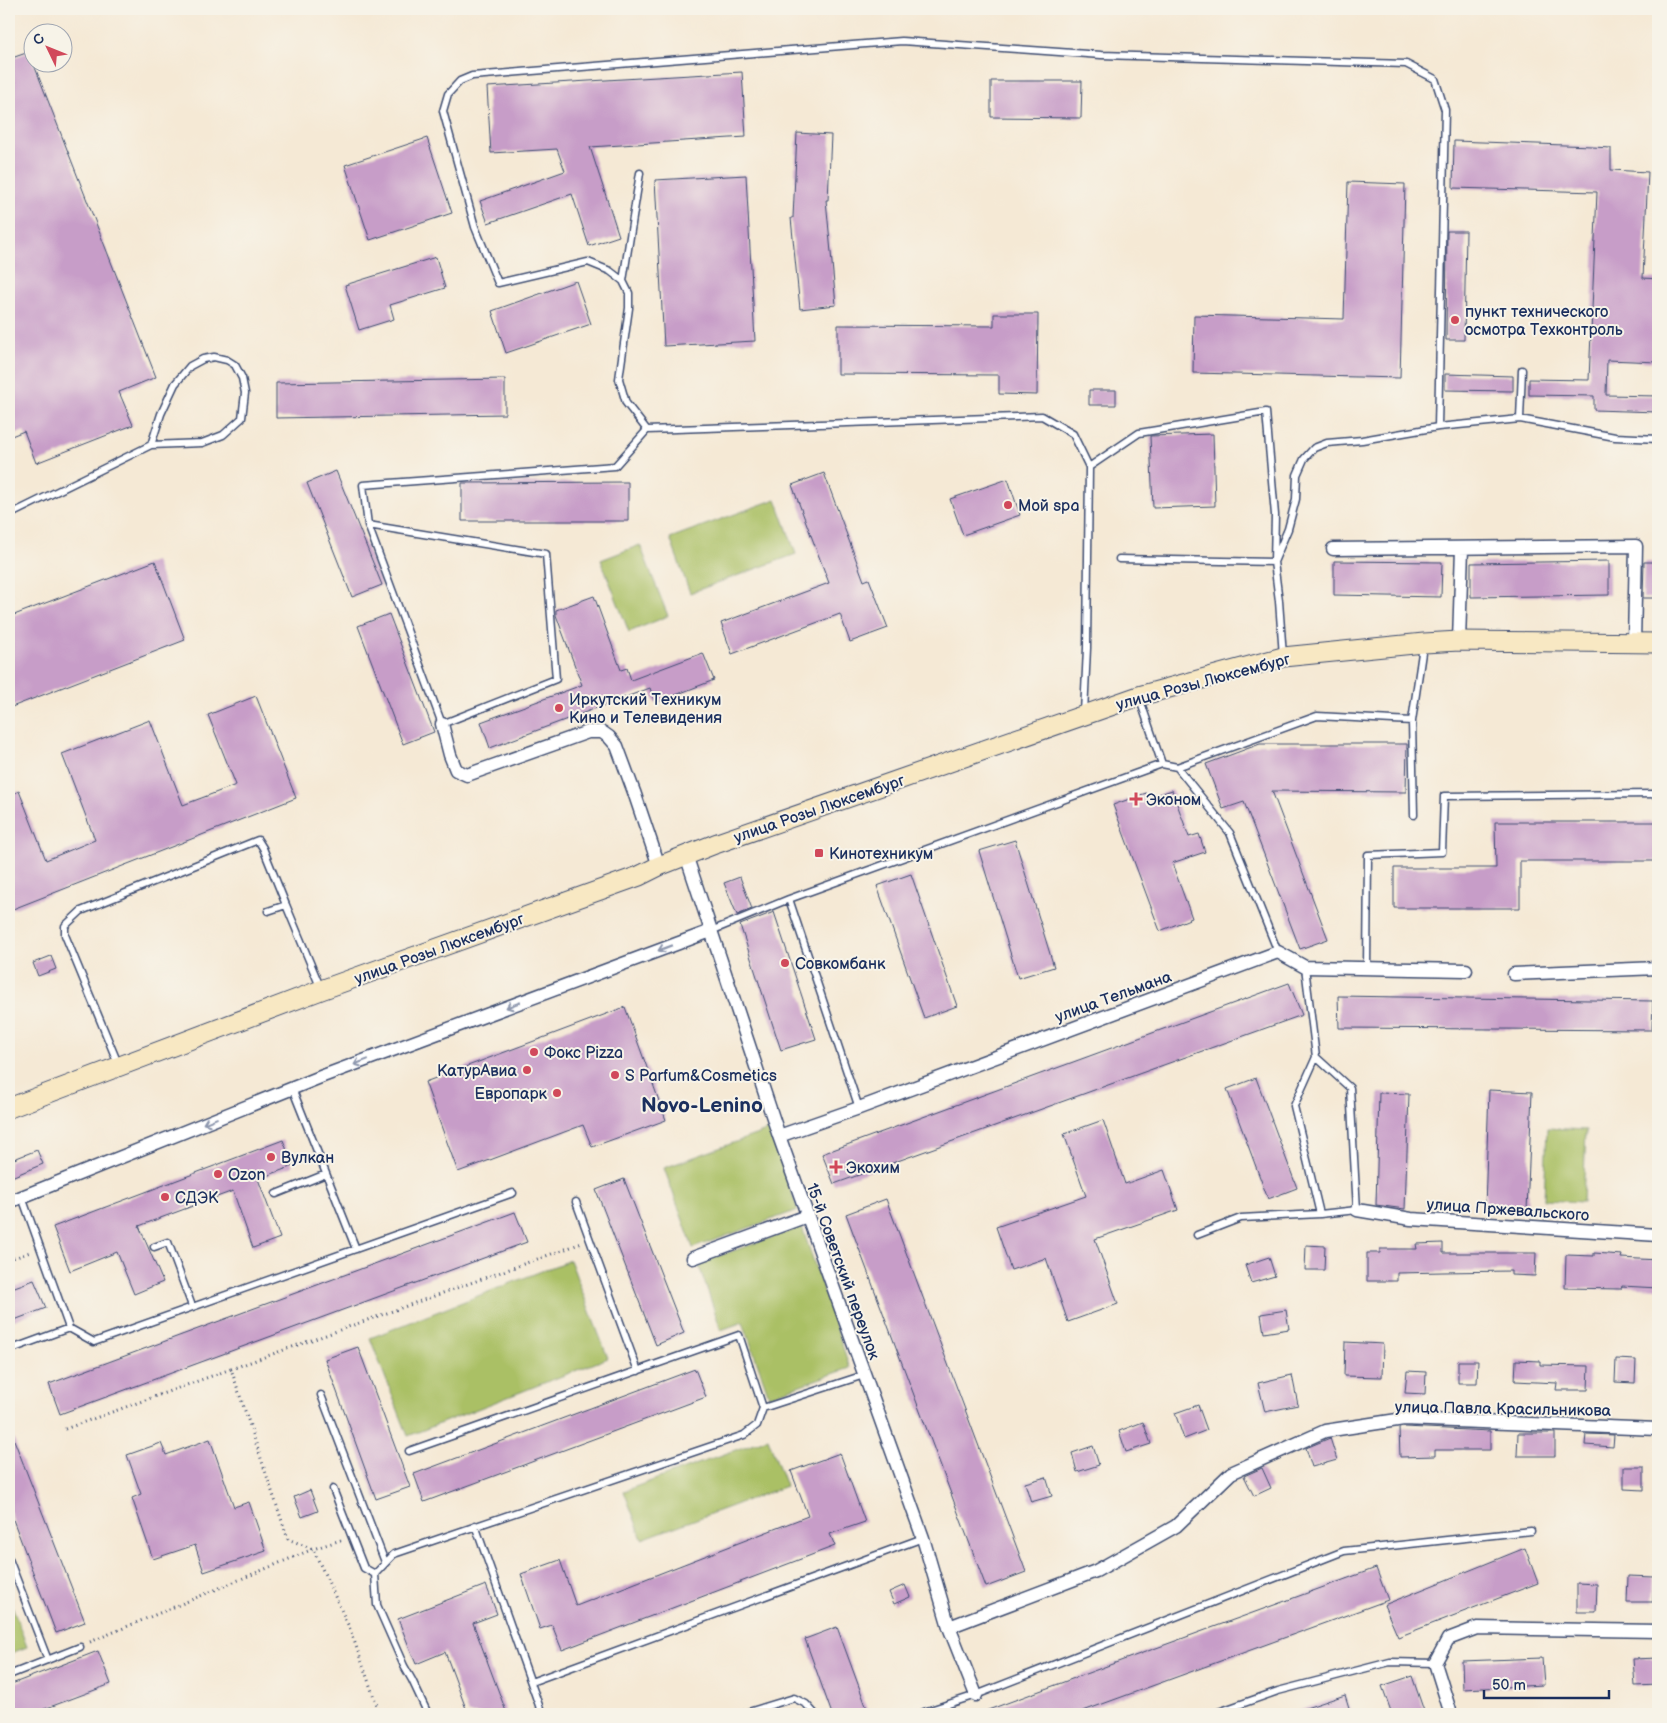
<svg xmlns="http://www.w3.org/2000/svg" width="1667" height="1723" viewBox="0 0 1667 1723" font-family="'Balsamiq Sans',sans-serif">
  <rect width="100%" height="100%" fill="#f7f3e8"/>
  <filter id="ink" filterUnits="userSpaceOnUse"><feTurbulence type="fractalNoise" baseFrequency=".02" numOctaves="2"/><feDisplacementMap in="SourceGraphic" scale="10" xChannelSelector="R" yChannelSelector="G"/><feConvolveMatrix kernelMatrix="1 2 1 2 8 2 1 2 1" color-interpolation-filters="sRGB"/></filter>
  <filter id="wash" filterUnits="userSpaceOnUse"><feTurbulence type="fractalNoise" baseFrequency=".0096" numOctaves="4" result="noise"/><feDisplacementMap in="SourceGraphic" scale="20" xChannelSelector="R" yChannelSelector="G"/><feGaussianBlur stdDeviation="1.12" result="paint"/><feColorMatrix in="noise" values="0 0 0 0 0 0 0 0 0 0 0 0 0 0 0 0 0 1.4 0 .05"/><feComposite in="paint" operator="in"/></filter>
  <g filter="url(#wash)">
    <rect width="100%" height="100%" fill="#f5e9d5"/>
    <!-- green -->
    <path fill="#aac065" stroke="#627862" d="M776,499L796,554L690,593L670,538Z
      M640,545L668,616L629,632L601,560Z
      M1547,1128L1586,1130L1583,1202L1544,1200Z
      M769,1130L798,1210L693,1248L664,1168Z
      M802,1227L850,1368L769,1396L743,1322L721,1330L698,1263Z
      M570,1260L608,1358L408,1436L370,1338Z
      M768,1438L786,1486L642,1539L624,1491Z
      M9,1597L27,1647L9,1654Z"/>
    <g id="blocks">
      <!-- building -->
      <path fill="#c79dc8" d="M29,52L156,377L119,392L133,425L36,463L24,431L9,437V59Z
        M742,72L746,137L590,147L619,236L589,246L572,194L488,223L480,201L565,171L557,149L491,153L487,87Z
        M991,81H1082L1081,118L991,117Z
        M797,133L831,135L828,200H826L836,305L800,309L791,218H793Z
        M427,138L452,213L370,240L345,165Z
        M1454,141L1592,146V147L1611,148V170L1648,172L1643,278L1658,279V362L1607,360L1606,395L1658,396V412L1594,410V396L1529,395V379L1589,380L1597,192L1453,188Z
        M746,175L755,341L664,346L655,180Z
        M1348,182L1405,184L1400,378L1193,373L1194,315L1344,319Z
        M1447,231H1466L1464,340H1446Z
        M436,257L445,288L390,305L394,319L359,330L345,285Z
        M576,281L591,324L506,353L492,311Z
        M994,314H1038L1037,395L999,394V375L838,374V325L994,326Z
        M1445,374L1513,376V391L1445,390Z
        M505,379V414L276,418V383Z
        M1089,390H1116V405H1089Z
        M1213,434L1215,506L1153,508L1150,436Z
        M336,471L382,585L352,597L307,483Z
        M824,473L864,581L869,579L888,628L850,642L840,614L732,654L721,623L829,583L792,485Z
        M1008,479L1020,515L963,535L950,499Z
        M628,482V521H462V483Z
        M155,561L185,640L9,708V617Z
        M1334,561L1442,562L1441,597L1334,595Z
        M1609,561V595L1471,597V563Z
        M1644,562H1658V598H1643Z
        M594,596L621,670L627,668L631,680L703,653L714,680L655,703L650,688L490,748L481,722L582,685L556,615V610Z
        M389,614L434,732L403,744L358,626Z
        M256,696L296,798L13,909L9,898V796L19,791L46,860L95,840L62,754L150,720L183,805L236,785L208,715Z
        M1260,744H1407L1406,792L1272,791L1328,939L1300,949L1244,802L1223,809L1206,764Z
        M1172,790L1189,837L1199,834L1205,852L1172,863L1192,918L1160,931L1113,805L1146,793L1148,798Z
        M1495,822H1658V861H1520V908H1394V868H1496Z
        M1015,840L1054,967L1018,978L979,851Z
        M911,874L957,1006L924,1018L877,886Z
        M740,877L752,909L737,915L724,883Z
        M774,912L816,1039L781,1050L740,925Z
        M51,956L56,969L38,976L33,963Z
        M1289,983L1302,1015L834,1184L822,1154Z
        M1338,996L1653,1001L1652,1030L1339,1028Z
        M625,1007L666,1120L592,1147L583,1125L458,1172L425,1082Z
        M1256,1078L1297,1188L1268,1199L1227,1089Z
        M1489,1090L1532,1092L1527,1210L1485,1208Z
        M1379,1093L1409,1094L1405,1209L1376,1205Z
        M1103,1120L1125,1184L1164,1170L1178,1210L1095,1239L1118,1304L1068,1322L1046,1258L1011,1270L996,1227L1086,1196L1064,1134Z
        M283,1140L293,1166L258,1179L280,1238L253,1248L233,1191L139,1226L163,1282L134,1294L117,1252L70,1271L53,1227Z
        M37,1150L43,1164L9,1178V1161Z
        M624,1179L684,1333L656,1345L596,1190Z
        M886,1199L1026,1572L986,1587L846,1214Z
        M515,1212L527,1242L60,1414L49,1384Z
        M1443,1243V1253H1536L1535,1276L1511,1275V1271L1443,1272L1397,1273V1281H1367V1253H1380V1249H1417L1416,1244Z
        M1306,1245L1325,1246L1324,1270H1305Z
        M1594,1253L1622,1255L1621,1258L1658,1260V1288L1622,1286L1621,1289L1565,1288L1566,1255L1594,1256Z
        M1269,1257L1275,1276L1251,1283L1245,1265Z
        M34,1280L46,1308L9,1322V1289Z
        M1286,1310L1289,1329L1264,1333L1261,1314Z
        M1345,1342L1383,1344L1382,1377L1344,1376Z
        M358,1347L410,1487L376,1499L325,1359Z
        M1616,1359L1636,1360L1635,1383L1615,1382Z
        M1516,1360L1540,1361V1365L1589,1366L1588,1390H1556L1557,1383L1515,1381Z
        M1458,1361H1478L1477,1383H1458Z
        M695,1369L706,1397L424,1502L414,1474Z
        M1407,1371L1426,1372L1425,1394L1405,1393Z
        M1292,1375L1298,1405L1265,1412L1258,1383Z
        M1198,1405L1207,1430L1184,1439L1175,1413Z
        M1143,1422L1151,1444L1126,1452L1119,1431Z
        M9,1427L85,1622L56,1633L9,1509Z
        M1404,1427L1490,1431V1450H1435V1456L1400,1457L1399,1428Z
        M1518,1433H1555V1456H1517Z
        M1586,1434L1614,1435L1613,1447L1585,1445Z
        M1330,1438L1337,1460L1312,1467L1306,1448Z
        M210,1439L234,1507L249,1502L266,1551L204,1572L195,1545L153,1559L132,1498L141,1494L127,1455L161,1443L166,1455Z
        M1093,1446L1099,1465L1077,1472L1072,1453Z
        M840,1453L865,1522L830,1534L835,1546L562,1650L552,1625L540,1629L521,1574L560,1560L576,1606L808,1516L791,1471Z
        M1624,1467H1644V1490L1624,1489Z
        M1262,1468L1271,1488L1254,1496L1244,1476Z
        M1046,1477L1052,1496L1031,1502L1025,1483Z
        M310,1490L318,1511L302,1517L294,1497Z
        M1525,1548L1538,1583L1398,1637L1384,1605Z
        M1376,1568L1388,1600L1075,1714H980V1713L1115,1663Z
        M1628,1576L1654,1577L1653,1602H1627Z
        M1577,1583L1597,1584L1596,1612H1577Z
        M486,1585L497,1614L473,1623L507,1714H468L445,1652L416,1664L398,1619Z
        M905,1585L910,1597L894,1604L889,1592Z
        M837,1627L869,1714H832L805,1639Z
        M98,1651L111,1684L31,1714H9V1685Z
        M1542,1658L1544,1685L1463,1689L1462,1661Z
        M1658,1658V1685L1635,1686L1633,1659Z
        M1412,1676L1425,1714H1392L1382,1686Z
        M1345,1695L1351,1714H1294V1712Z"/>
    </g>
  </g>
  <g filter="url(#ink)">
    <use href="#blocks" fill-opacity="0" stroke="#3c4b70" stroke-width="1"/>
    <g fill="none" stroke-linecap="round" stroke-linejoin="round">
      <!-- service casing -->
      <g stroke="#3c4b70" stroke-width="9">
        <path id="service" d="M640,173L623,281L610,271L588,262L498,283L475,227L443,111L448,94L460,81L472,76L902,41L1101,55L1406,64L1435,79L1445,110L1438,427
          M623,281L629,293V308L619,379L626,403L647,430
          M1520,419L1522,370
          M1089,467L1139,433L1266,412L1275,515L1274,562L1119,559
          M9,515L151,445L202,443L223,435L242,418L245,393L242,378L235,365L227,360L214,357L203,359L190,366L175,384L161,414L151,445
          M368,525L546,554L556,679L442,724L368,525L363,485L615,466L647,430L1042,416L1073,434L1089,467L1087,648L1084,713
          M1283,656L1279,601L1274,562L1288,529L1296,499L1297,475L1304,459L1314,448L1327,443L1362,440L1438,427L1520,419L1615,437L1658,439
          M1162,764L1177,767L1230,833L1278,952
          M1177,767L1317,716L1412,721
          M1414,815L1412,721L1423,646
          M789,899L859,1108
          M268,911L286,905L321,989
          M711,931L789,899L1162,764L1139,697
          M1305,967L1316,1057L1294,1106L1320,1214L1357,1210L1350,1088L1316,1057
          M1367,968L1368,855L1442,852L1444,796L1658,794
          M119,1066L65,935V926L81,911L258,840L263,848L286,905
          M292,1088L356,1249
          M276,1194L326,1174
          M22,1197L69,1328L94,1342L513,1193
          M576,1202L638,1371
          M1197,1235L1241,1218L1320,1214
          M154,1247L168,1242L192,1306
          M9,1350L69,1328
          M321,1395L385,1562
          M409,1451L739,1335L763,1408
          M333,1489L364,1568L375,1574
          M475,1525L542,1714
          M9,1559L48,1660
          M9,1675L80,1647
          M531,1682L923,1538
          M428,1714L412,1680L404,1666L377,1605L375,1574L394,1554L744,1435L757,1425L763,1408L864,1375
          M742,1714L794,1698L806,1704L815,1714
          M918,1714L976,1695L1344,1551L1531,1531
          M1213,1714L1278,1691L1390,1662L1435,1663"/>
      </g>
      <!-- minor casing -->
      <g stroke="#3c4b70" stroke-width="15">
        <path id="minor" d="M1333,549L1636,546L1634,643
          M1459,641L1462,548
          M442,724L450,755L456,770L467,775L588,732H602L609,737L617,746L634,792L659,866
          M686,855L779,1136L923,1538L949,1627L976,1695
          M1514,974L1658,968
          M779,1136L859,1108L1278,952L1305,967L1466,970
          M9,1202L323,1076L711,931
          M1357,1210L1411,1219L1658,1235
          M693,1258L807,1216
          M949,1627L1096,1571L1176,1526L1231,1473L1325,1431L1404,1419L1658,1429
          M1451,1714L1435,1663L1448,1639L1477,1628L1658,1631"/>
      </g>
      <!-- secondary casing -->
      <g stroke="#3c4b70" stroke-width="21">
        <path id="secondary" d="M9,1108L321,990L639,876L659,866L715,844L1139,696L1283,657L1424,643L1459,641L1658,643"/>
      </g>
      <!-- path -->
      <path stroke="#3c4b70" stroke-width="3" stroke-dasharray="1 4" stroke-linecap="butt" d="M9,1260L30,1252
        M231,1369L582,1243
        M65,1429L231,1369L288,1539L313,1549L350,1629L380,1714
        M90,1642L313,1549L341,1540"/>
      <!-- service -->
      <use href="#service" stroke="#fff" stroke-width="6"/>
      <!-- minor -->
      <use href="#minor" stroke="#fff" stroke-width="12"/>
      <!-- secondary -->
      <use href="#secondary" stroke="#f8e8c3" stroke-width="19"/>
    </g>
    <!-- one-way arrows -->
    <defs><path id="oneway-shaft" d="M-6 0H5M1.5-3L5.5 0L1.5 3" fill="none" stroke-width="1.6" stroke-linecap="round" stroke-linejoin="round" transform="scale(1.25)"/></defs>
    <g stroke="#8d97ae">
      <use href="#oneway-shaft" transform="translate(665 948) rotate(159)"/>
      <use href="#oneway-shaft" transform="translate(513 1005) rotate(159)"/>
      <use href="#oneway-shaft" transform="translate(361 1062) rotate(159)"/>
      <use href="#oneway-shaft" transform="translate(210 1121) rotate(158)"/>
    </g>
  </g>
  <!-- markers -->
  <g fill="#d1495b" stroke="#f7f3e8" stroke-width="2">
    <circle cx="1455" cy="320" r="5"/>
    <circle cx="1008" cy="505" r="5"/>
    <circle cx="559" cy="708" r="5"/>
    <path d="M1133.5 791.5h5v5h5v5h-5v5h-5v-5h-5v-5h5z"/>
    <rect x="814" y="848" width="10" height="10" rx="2.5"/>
    <circle cx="785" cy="963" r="5"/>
    <circle cx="534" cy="1052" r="5"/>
    <circle cx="527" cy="1070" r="5"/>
    <circle cx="615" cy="1075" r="5"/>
    <circle cx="557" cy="1093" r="5"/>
    <circle cx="271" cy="1157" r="5"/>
    <path d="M833.5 1159.5h5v5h5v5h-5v5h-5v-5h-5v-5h5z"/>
    <circle cx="218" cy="1174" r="5"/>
    <circle cx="165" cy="1197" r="5"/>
  </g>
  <g text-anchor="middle" stroke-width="4" stroke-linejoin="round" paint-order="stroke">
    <!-- poi labels -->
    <g font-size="16" fill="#1b2f5e" stroke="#f7f3e8" text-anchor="start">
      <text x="1465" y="317">пункт технического<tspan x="1465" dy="18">осмотра Техконтроль</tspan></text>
      <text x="1018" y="511">Мой spa</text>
      <text x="569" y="705">Иркутский Техникум<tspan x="569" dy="18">Кино и Телевидения</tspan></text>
      <text x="1146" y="805">Эконом</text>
      <text x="829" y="859">Кинотехникум</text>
      <text x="795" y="969">Совкомбанк</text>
      <text x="544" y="1058">Фокс Pizza</text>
      <text x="517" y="1076" text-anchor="end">КатурАвиа</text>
      <text x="625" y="1081">S Parfum&amp;Cosmetics</text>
      <text x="547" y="1099" text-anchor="end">Европарк</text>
      <text x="281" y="1163">Вулкан</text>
      <text x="846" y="1173">Экохим</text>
      <text x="228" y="1180">Ozon</text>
      <text x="175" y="1203">СДЭК</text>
    </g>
    <!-- street labels -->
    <g font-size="16" fill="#1b2f5e" stroke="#f7f3e8">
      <text transform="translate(1203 681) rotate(-15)" y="6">улица Розы Люксембург</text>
      <text transform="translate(819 808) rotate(-19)" y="6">улица Розы Люксембург</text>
      <text transform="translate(439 948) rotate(-20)" y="6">улица Розы Люксембург</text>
      <text transform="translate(1113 996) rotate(-20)" y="6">улица Тельмана</text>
      <text transform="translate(1508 1209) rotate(4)" y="6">улица Пржевальского</text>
      <text transform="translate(844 1271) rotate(70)" y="6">15-й Советский переулок</text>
      <text transform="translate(1503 1408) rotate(1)" y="6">улица Павла Красильникова</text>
    </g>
    <!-- district labels -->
    <g font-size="21" font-weight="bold" fill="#1b2f5e" stroke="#f7f3e8">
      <text x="702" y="1112">Novo-Lenino</text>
    </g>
  </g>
  <!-- margin -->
  <rect width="1667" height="1723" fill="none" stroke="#f7f3e8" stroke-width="30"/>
  <!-- north arrow -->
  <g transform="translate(48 48) rotate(313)"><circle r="24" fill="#f7f3e8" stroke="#9fa5b1"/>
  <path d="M0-4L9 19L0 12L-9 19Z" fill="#d1495b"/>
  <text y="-8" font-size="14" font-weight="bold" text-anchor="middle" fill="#1b2f5e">С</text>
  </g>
  <!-- scale -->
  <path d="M1484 1690v8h125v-8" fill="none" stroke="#1b2f5e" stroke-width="2.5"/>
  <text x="1492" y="1690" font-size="15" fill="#1b2f5e" stroke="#f7f3e8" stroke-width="4" paint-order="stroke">50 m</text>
</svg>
